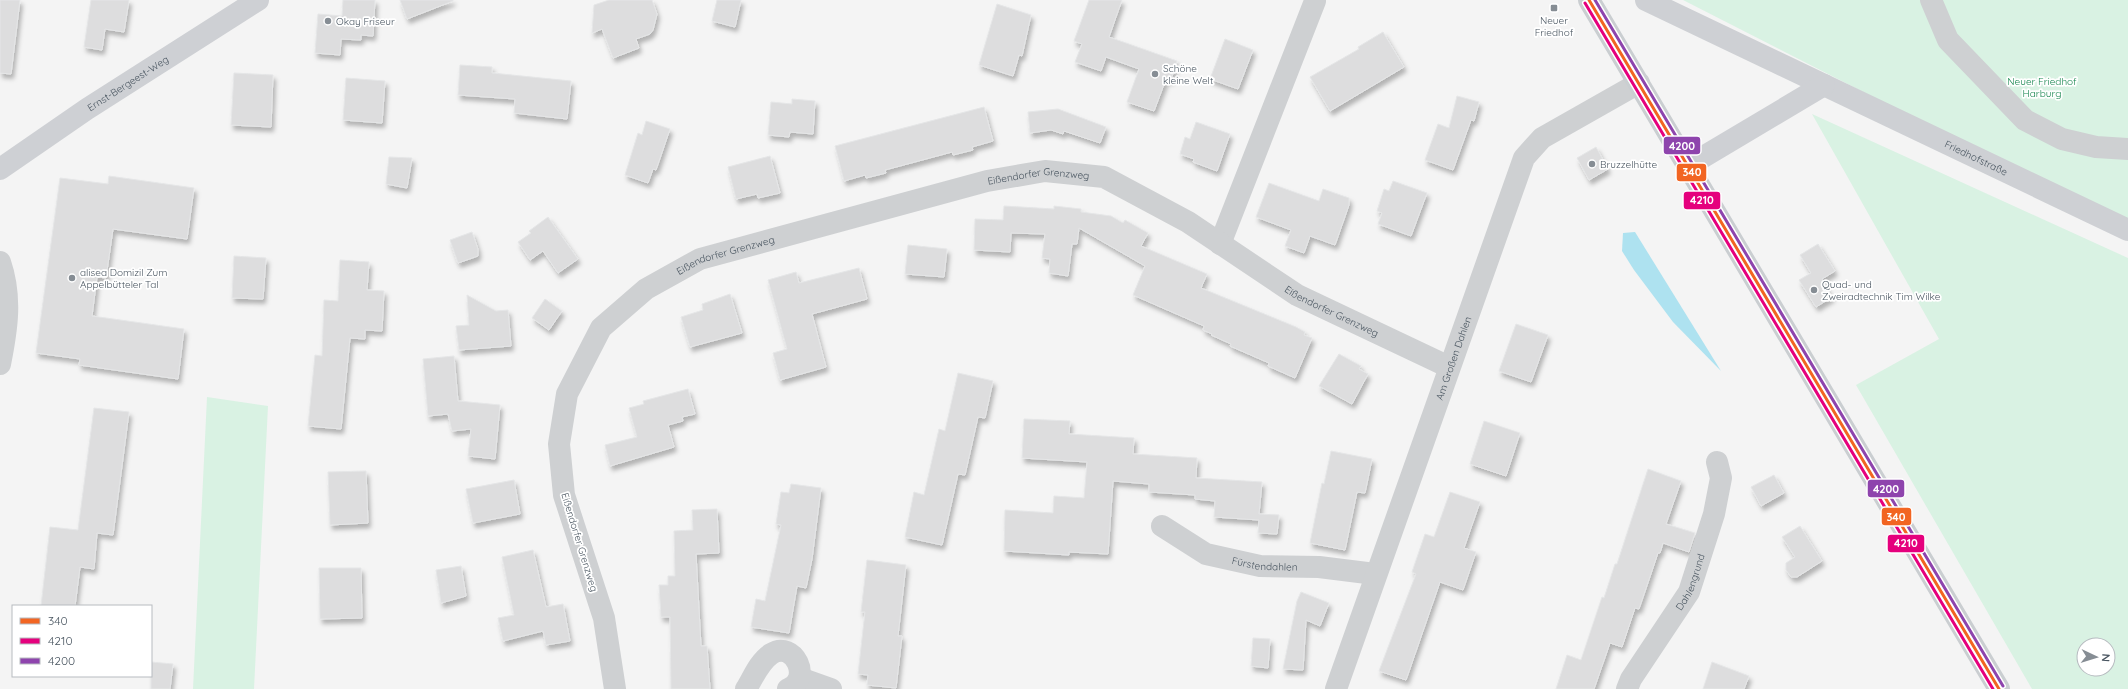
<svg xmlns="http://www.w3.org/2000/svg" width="2128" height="689" viewBox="0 0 2128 689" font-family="Quicksand,sans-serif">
  <defs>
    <filter id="shadow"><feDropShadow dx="2.5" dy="4.5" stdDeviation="2" flood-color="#0004"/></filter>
  </defs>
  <rect width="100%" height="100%" fill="#f4f4f4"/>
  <!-- green -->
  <path fill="#d9f2e3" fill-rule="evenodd" d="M1683,0H2128V227Z
    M1812,114L2128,258V689H2032L1856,385L1939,339ZM2084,645H2108V669H2084Z
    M207,397L268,406L254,689H193Z"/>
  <!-- water -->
  <path fill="#aee2f0" d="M1635,232L1721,371L1673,322L1634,270L1622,251L1623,233Z"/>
  <!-- building -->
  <path fill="#ddddde" stroke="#e5e6e7" filter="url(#shadow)" d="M0,0H20L11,74L0,73Z
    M91,0H129L124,32L105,29L102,50L84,47Z
    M343,0H375L373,36L361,35V40L341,39L340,55L315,53L318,14L342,16Z
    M400,0H453V1L407,19Z
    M609,0H652L657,14L653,30L650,34L636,39L639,48L613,58L602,29L592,33L594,5Z
    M717,0H741L735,27L712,21Z
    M1089,0H1122L1109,37L1177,61L1171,80L1166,79L1154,111L1127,102L1139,69L1106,57L1101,71L1075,62L1082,44L1074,41Z
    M997,4L1031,15L1022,56L1019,55L1013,76L979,65Z
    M1383,32L1404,67L1330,111L1310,77L1359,49L1358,47Z
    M1225,39L1253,50L1238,89L1210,79Z
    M460,65L492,67V73L571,81L567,119L514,113L515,99L458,95Z
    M234,73L273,75L271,127L231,125Z
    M346,78L385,81L382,123L343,120Z
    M1457,96L1479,102L1474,121L1471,120L1453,170L1425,160L1438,124L1449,128Z
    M792,99L815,101L813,134L790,132L789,137L768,135L771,102L792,104Z
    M984,107L993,141L972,147L973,150L953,155L952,152L885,170L886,173L866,178L865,175L844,181L835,146Z
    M1058,109L1106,127L1100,143L1064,131L1063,134L1051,130L1030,133L1028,112Z
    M646,121L670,129L656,170L653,169L648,183L625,175L638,133L642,135Z
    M1196,122L1230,134L1217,171L1193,162L1194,159L1180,154L1185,137L1190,139Z
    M1596,147L1608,169L1589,180L1577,158Z
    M770,156L780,193L758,198L757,194L736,199L728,167Z
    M389,157L412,158L407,188L386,184Z
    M109,176L194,188L187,239L113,229L106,278L97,277L92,316L184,329L178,379L79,365L80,359L36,353L60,178L108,184Z
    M1393,181L1427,193L1411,236L1378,224L1382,213L1377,211L1384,189L1389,191Z
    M1269,183L1319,201L1323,189L1349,198V205L1335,245L1310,236L1304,253L1285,246L1291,230L1256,217Z
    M1004,206L1054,209V206L1081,209V212L1111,216L1123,223L1125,220L1148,233L1141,246L1207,274L1201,288L1296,327L1305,332L1304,335L1312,338L1295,378L1268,366L1269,363L1230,346L1231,344L1211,335L1212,334L1203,330L1204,326L1133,295L1145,266L1079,228L1077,244H1072L1068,276L1049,273L1050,259L1042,258L1045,234L1011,233L1010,252L974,250L975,219L1003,220Z
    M548,217L578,259L558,273L543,251L530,260L518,242L531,233L529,231Z
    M472,232L478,249V256L458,263L450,240Z
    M1818,244L1835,271L1822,279L1832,297L1816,307L1799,280L1811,273L1800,255Z
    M908,245L947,249L944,277L905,274Z
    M234,256L266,258L263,299L232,298Z
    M340,260L369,262L367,290L384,291L382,331L365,330V339L350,338L341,429L308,426L315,355L322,356L324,300L338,301Z
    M859,268L867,299L812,314L826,367L780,380L773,353L787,349L768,280L796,272L799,283Z
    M730,294L742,333L690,347L681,317L703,310L702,304Z
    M467,295L496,311L508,310L511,346L459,350L456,326L469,325Z
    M545,299L562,311L549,330L532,318Z
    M1516,324L1548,335L1531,382L1499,371Z
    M1339,354L1361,366L1359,369L1368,374L1352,404L1319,386Z
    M454,356L458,401L500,405L495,459L468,456L471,429L452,431L448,414L428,416L423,359Z
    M958,373L993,381L985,418L978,417L965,475L958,474L942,545L905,537L914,492L924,495L939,429L945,431Z
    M688,389L695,414L682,417L683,421L668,425L674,447L610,466L605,445L637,437L629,408L644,404L643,401Z
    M94,408L129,412L113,535L97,533L94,569L80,567L75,606H41L50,527L78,530Z
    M1024,419L1070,421L1069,434L1134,438L1133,454L1197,458L1196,478L1262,482L1259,514L1279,515L1277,534L1258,533L1259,520L1214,517L1215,501L1195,499V495L1149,492V484L1113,481L1108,554L1069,552V555L1004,551L1005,510L1053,513L1054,496L1084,498L1087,462L1022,458Z
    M1484,421L1520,433L1506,476L1470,464Z
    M1331,451L1372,459L1365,493L1357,492L1345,550L1310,543L1322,483L1324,484Z
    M1648,469L1681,481L1666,524L1695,533L1689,552L1663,543L1660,553H1658L1639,609L1635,608L1622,647L1610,643L1594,689H1556L1567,655L1581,660L1602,597L1604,598L1615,564H1617Z
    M366,471L368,523L330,525L328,472Z
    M1774,475L1784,493L1761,506L1751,487Z
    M514,480L520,514L473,523L466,489Z
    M791,484L821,488L812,559L806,588L797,586L789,633L751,627L756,599L765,601L781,525L776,524L781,492L789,493Z
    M1450,492L1480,502L1464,548L1476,552L1463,590L1440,582L1406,680L1379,671L1416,574L1412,572L1425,534L1434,537Z
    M717,509L719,553L696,554L701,646H707L710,689H671L670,617H661L659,585H668V576H675L674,531L693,530L692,510Z
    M1800,526L1822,561L1797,577H1791L1786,570V563L1795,557L1782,537Z
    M533,550L546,607L563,604L570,641L546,645L543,631L503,641L498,618L514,615L502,557Z
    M867,560L906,565L898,636H902L896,688L867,685L868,675L858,674L865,612H861Z
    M461,566L466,596L441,603L436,570Z
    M319,568H361L362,618L320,619Z
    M1301,592L1329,603L1320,626L1306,620L1303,670L1283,669L1297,601Z
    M1253,638L1270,639L1268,668L1251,666Z
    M151,662L173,664L170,689H151Z
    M1712,662L1749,676L1744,689H1703Z"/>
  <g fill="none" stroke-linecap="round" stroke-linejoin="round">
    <!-- street -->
    <g stroke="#ced0d2" stroke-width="22">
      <path d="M1931,0L1948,40L2025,120L2062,139L2096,147L2128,149"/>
      <path d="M1220,244L1315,1"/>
      <path d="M0,262C12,297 7,329 0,364"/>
      <path id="s1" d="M1162,526L1206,554L1260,566L1319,567L1375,574"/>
      <path d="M800,678L831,689"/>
      <path id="s2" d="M615,689L604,618L564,495L559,444L567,394L601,328L646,289L700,259L987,181L1045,171L1104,177L1188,222L1297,295L1449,367"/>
      <path d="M746,689C753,678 759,662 771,654C794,639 813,680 788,689"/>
      <path id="s3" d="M1336,689L1524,158L1542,138L1639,83"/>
      <path id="s4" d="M1627,689L1631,679L1689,592L1714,514L1721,478L1717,462"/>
    </g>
    <!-- secondary -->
    <g stroke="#ced0d4" stroke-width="22">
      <path id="s5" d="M1646,0L2128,230"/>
      <path d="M1688,166L1824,85"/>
      <path id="s6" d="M0,169L87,109L258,0"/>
    </g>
    <!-- primary -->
    <path stroke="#caced1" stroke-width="22" d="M1589,0L1999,689"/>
    <!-- bus-1 casing -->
    <g stroke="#fff" stroke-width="6">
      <path id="bus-1" d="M1589,0L1999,689"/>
    </g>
    <!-- bus-2 casing -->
    <g stroke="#fff" stroke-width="6">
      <path id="bus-2" d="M1585,3L1993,689"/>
    </g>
    <!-- bus-3 casing -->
    <g stroke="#fff" stroke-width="6">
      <path id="bus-3" d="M1595,0L2003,686"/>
    </g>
    <!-- bus-1 -->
    <use href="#bus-1" stroke="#f26522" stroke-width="3"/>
    <!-- bus-2 -->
    <use href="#bus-2" stroke="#e5007d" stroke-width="3"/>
    <!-- bus-3 -->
    <use href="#bus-3" stroke="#8e44ad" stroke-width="3"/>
  </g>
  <!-- markers -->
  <g fill="#868d94" stroke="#fff" stroke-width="1.5">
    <rect x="1550" y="4" width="8" height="8" rx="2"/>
    <circle cx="328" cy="21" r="4"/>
    <circle cx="1155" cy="74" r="4"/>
    <circle cx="1592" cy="164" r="4"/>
    <circle cx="72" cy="278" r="4"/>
    <circle cx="1814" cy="290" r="4"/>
  </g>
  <g text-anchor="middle" stroke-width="3.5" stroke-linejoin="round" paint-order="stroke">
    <!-- poi labels -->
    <g font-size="10" fill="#4a5661" stroke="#fff" text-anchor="start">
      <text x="1554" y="24" text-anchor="middle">Neuer<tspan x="1554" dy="12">Friedhof</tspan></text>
      <text x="336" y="25">Okay Friseur</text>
      <text x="1163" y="72">Schöne<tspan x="1163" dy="12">kleine Welt</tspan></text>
      <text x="1600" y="168">Bruzzelhütte</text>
      <text x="80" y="276">alisea Domizil Zum<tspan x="80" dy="12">Appelbütteler Tal</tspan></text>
      <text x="1822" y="288">Quad- und<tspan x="1822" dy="12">Zweiradtechnik Tim Wilke</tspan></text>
    </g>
    <!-- park labels -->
    <g font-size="10" fill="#17864f" stroke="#fff">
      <text x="2042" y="85">Neuer Friedhof<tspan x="2042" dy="12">Harburg</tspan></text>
    </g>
    <!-- street labels -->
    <g font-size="10" fill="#4a5661" stroke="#fff">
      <text dy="4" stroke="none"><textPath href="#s6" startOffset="154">Ernst-Bergeest-Weg</textPath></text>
      <text dy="4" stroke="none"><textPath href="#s5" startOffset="366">Friedhofstraße</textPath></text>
      <text dy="4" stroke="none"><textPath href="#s2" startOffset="848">Eißendorfer Grenzweg</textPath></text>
      <text dy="4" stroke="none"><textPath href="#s2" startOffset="524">Eißendorfer Grenzweg</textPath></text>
      <text dy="4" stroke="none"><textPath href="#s2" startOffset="1179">Eißendorfer Grenzweg</textPath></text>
      <text dy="4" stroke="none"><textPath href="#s3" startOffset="351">Am Großen Dahlen</textPath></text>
      <text transform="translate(580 542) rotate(73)" y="4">Eißendorfer Grenzweg</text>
      <text dy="4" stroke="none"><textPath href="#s1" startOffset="112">Fürstendahlen</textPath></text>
      <text dy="4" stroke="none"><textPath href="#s4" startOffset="125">Dahlengrund</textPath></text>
    </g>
  </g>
  <g stroke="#fff" stroke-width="1.5">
    <rect x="1663" y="136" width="38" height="19" rx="4" fill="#8e44ad"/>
    <rect x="1676" y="163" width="31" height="19" rx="4" fill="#f26522"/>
    <rect x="1683" y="191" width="38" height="19" rx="4" fill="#e5007d"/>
    <rect x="1867" y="479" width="38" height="19" rx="4" fill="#8e44ad"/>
    <rect x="1881" y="507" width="31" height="19" rx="4" fill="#f26522"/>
    <rect x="1887" y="534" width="38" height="19" rx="4" fill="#e5007d"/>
  </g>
  <g font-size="11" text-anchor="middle" font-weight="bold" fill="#fff">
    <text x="1682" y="150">4200</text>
    <text x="1692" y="176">340</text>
    <text x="1702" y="204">4210</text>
    <text x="1886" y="493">4200</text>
    <text x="1896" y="521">340</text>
    <text x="1906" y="547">4210</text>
  </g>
  <!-- legend -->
  <rect x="12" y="605" width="140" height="72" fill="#ffffff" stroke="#b7bbc0"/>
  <rect x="20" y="618" width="20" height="6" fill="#f26522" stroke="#b7bbc0"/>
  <text x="48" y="625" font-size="12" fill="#4a5661">340</text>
  <rect x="20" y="638" width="20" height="6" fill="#e5007d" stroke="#b7bbc0"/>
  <text x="48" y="645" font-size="12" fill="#4a5661">4210</text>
  <rect x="20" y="658" width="20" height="6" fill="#8e44ad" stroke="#b7bbc0"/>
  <text x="48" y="665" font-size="12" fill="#4a5661">4200</text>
  <!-- north arrow -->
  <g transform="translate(2096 657) rotate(94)"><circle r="19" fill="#ffffff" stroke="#b7bbc0"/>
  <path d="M0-3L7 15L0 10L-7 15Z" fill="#868d94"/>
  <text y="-6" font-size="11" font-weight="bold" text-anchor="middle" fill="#4a5661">N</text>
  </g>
</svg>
